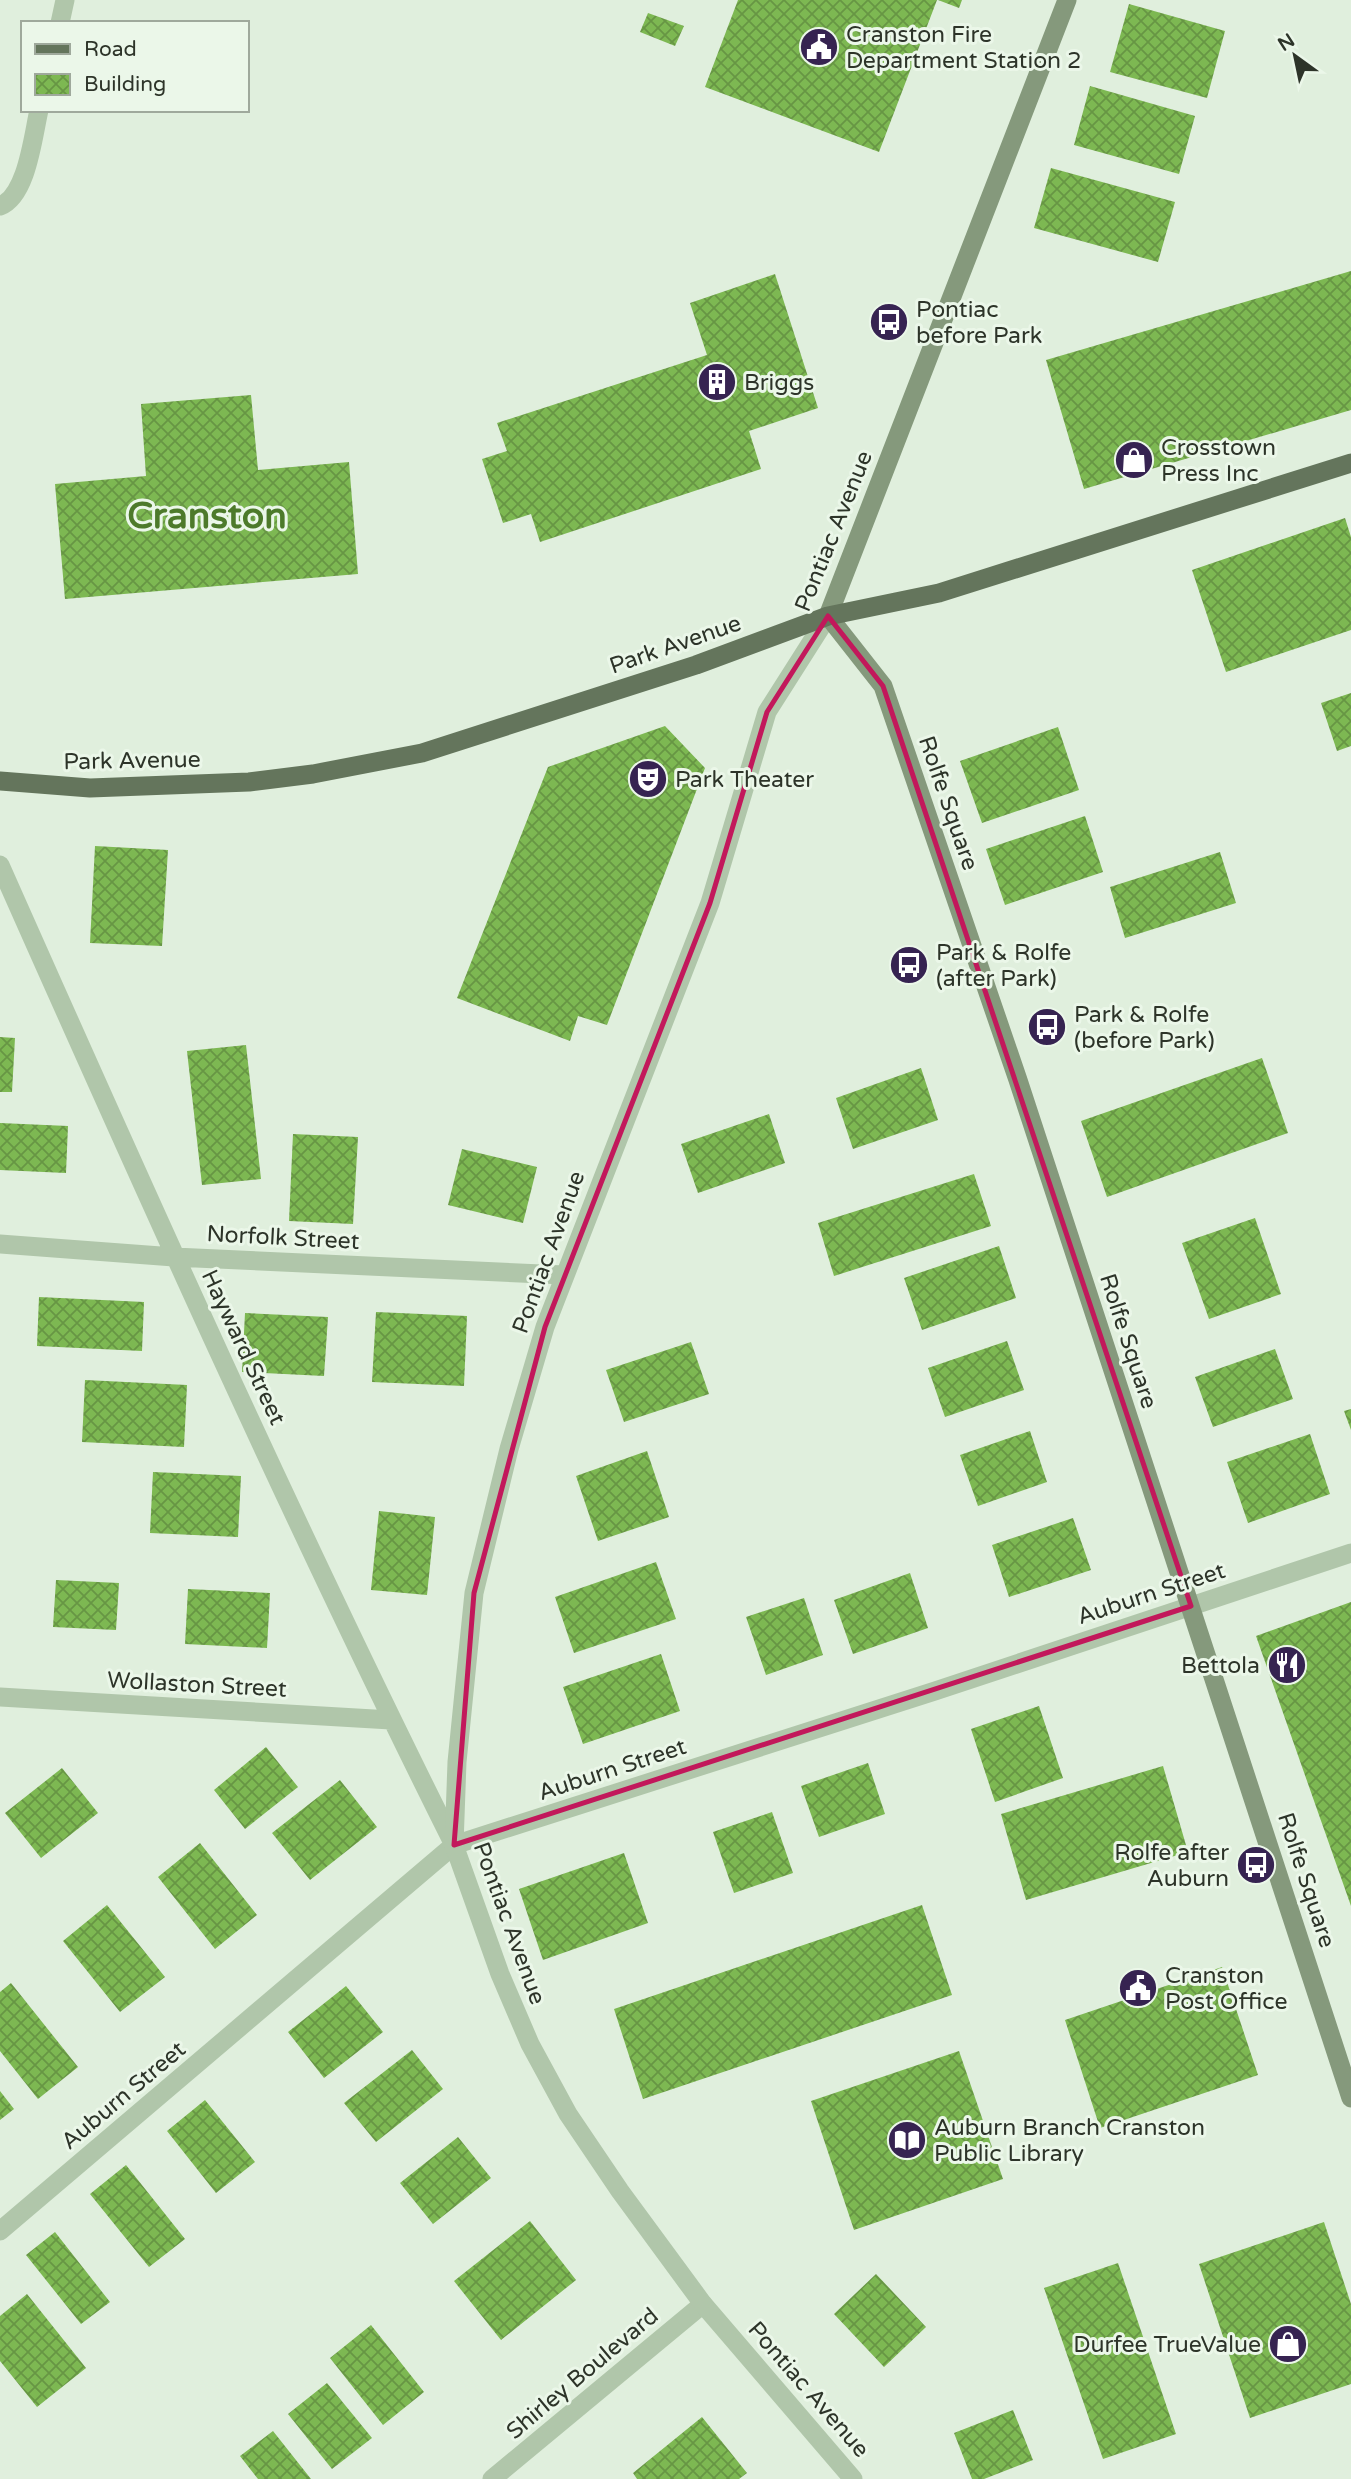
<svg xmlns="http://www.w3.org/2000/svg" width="1351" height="2479" viewBox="0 0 1351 2479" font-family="'Varela Round',sans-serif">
  <defs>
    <pattern id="building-cross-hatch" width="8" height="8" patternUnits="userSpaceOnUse" patternTransform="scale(1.75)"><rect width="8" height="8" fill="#7db852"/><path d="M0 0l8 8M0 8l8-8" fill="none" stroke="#679644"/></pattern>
  </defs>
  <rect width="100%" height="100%" fill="#e0efdd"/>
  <!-- building -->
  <path fill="url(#building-cross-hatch)" d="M738,0H937L879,152L705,87Z
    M938,0H962L959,8Z
    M1129,4L1225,31L1207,98L1110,72Z
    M648,13L684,26L675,46L640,32Z
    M1090,86L1195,116L1179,174L1074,145Z
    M1051,168L1175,202L1158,262L1034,228Z
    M1351,271V410L1084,489L1046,360Z
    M775,274L818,408L749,431L761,469L540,542L531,514L503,523L482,459L507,451L497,423L707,355L690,303Z
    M251,395L258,470L349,462L358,574L65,599L55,484L146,476L141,404Z
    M1345,518L1351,537V630L1226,672L1192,570Z
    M1351,693V746L1337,751L1321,703Z
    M665,726L705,768L607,1025L578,1016L570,1041L457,998L548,767Z
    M1058,727L1079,790L982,823L960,761Z
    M1085,816L1103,872L1005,905L986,849Z
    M95,846L168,850L162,946L90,943Z
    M1220,852L1236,903L1125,938L1110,887Z
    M0,1037L15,1038L12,1092H0Z
    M246,1045L261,1179L202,1185L187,1051Z
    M1262,1058L1288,1133L1107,1197L1081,1121Z
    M921,1068L938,1120L853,1149L836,1098Z
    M769,1114L785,1163L698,1193L681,1144Z
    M0,1123L68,1126L66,1173L0,1170Z
    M293,1134L358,1137L353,1224L289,1221Z
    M462,1149L537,1167L523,1223L448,1205Z
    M974,1174L991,1226L834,1276L818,1223Z
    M1255,1218L1281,1294L1209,1319L1182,1243Z
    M999,1246L1016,1298L922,1330L904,1278Z
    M39,1297L144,1302L142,1351L37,1346Z
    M376,1312L467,1316L464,1386L372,1382Z
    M245,1313L328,1317L324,1376L242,1372Z
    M1007,1341L1024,1390L945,1417L928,1368Z
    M691,1342L709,1394L624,1422L606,1370Z
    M1275,1349L1293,1399L1213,1427L1195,1377Z
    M85,1380L187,1385L184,1447L82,1442Z
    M1351,1409V1430L1344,1411Z
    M1030,1431L1047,1482L978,1506L960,1455Z
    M1310,1434L1330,1494L1248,1523L1227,1462Z
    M647,1451L669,1517L598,1541L576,1476Z
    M153,1472L241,1476L238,1537L150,1533Z
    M379,1511L435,1517L427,1595L371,1590Z
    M1073,1518L1091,1570L1009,1597L992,1545Z
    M656,1562L676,1619L574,1653L555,1597Z
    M910,1573L928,1628L853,1654L834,1600Z
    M56,1580L119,1583L116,1630L53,1627Z
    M188,1589L270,1593L267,1648L185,1644Z
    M804,1598L823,1655L766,1675L746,1617Z
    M1351,1602V1906L1256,1636Z
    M661,1654L680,1711L583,1744L563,1687Z
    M1039,1706L1063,1778L995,1802L971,1729Z
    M266,1747L298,1787L245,1829L214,1790Z
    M868,1763L885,1814L819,1837L801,1786Z
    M1163,1766L1188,1852L1026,1900L1001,1814Z
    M62,1768L98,1813L41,1858L5,1813Z
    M340,1780L377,1827L310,1880L272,1833Z
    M772,1812L793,1873L734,1893L713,1832Z
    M200,1843L257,1915L215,1949L158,1877Z
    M624,1853L648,1923L543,1960L519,1889Z
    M107,1905L165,1977L120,2012L63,1941Z
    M922,1905L952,1995L643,2099L614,2009Z
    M1222,1967L1258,2075L1100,2128L1065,2020Z
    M11,1983L78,2067L38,2099L0,2051V1992Z
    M346,1986L383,2032L324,2078L288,2032Z
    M412,2050L443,2089L376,2142L344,2103Z
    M959,2051L1003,2179L854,2230L811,2101Z
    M0,2091L14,2109L0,2120Z
    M205,2100L255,2162L216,2193L167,2131Z
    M458,2137L491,2178L433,2224L400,2183Z
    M126,2165L185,2239L149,2267L90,2194Z
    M530,2221L576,2280L501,2340L454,2281Z
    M1324,2222L1351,2304V2384L1250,2418L1199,2264Z
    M55,2232L110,2302L81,2324L26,2255Z
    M1118,2263L1176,2434L1103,2459L1044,2288Z
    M876,2274L926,2327L884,2367L834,2314Z
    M27,2294L86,2368L37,2407L0,2361V2316Z
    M371,2325L424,2392L383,2425L330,2358Z
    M327,2383L372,2438L332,2469L288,2414Z
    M1013,2410L1033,2460L984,2479H972L954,2433Z
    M702,2417L747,2473L739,2479H637L633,2473Z
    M273,2431L311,2479H258L240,2456Z"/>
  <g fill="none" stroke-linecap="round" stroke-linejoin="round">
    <!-- minor -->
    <path stroke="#b0c6aa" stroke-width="19" d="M60,23L65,0
      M0,206C27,196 33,136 39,110
      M0,865C146,1194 293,1523 454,1845
      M0,1244L174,1257L564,1275
      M0,1697L391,1720
      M0,2231L454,1845L935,1691L1351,1553
      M492,2479L703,2304"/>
    <!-- tertiary -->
    <path stroke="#b0c6aa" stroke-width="19" d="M828,616L767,712L710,903L545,1327L509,1449L474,1593L457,1762L454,1845L500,1974L530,2044L568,2114L620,2191L703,2304L853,2479"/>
    <!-- secondary -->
    <path stroke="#85997c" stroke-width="19" d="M1067,0L828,616L883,686L1018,1080L1351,2098"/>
    <!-- primary -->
    <path stroke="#64755c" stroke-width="19" d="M0,781L90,788L249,782L313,774L422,753L696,665L828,616L939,593L1351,463"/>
  </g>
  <!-- marked area -->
  <path fill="none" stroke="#c2185b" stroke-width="5" stroke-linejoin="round" d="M828,616L883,686L1191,1606L454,1845L474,1593L545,1327L710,903L767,712Z"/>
  <!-- icons -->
  <defs>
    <g id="civic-disc" transform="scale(2.0125)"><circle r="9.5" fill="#362351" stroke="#ebf7e9"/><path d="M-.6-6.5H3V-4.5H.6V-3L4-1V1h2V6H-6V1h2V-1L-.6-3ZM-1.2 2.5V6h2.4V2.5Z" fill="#fff"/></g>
    <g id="bus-disc" transform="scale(2.0125)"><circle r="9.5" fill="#362351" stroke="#ebf7e9"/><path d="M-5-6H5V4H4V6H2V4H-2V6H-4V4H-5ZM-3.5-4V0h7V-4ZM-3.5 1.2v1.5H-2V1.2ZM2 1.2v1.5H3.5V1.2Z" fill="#fff"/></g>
    <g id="building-disc" transform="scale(2.0125)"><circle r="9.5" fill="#362351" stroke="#ebf7e9"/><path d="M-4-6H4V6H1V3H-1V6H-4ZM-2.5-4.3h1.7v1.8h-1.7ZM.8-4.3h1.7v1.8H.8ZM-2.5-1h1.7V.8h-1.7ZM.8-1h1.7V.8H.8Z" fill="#fff"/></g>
    <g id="shop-disc" transform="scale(2.0125)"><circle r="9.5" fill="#362351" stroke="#ebf7e9"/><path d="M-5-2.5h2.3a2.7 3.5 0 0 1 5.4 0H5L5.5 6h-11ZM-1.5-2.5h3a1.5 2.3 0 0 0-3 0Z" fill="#fff"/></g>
    <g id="theatre-disc" transform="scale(2.0125)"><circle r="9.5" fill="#362351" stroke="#ebf7e9"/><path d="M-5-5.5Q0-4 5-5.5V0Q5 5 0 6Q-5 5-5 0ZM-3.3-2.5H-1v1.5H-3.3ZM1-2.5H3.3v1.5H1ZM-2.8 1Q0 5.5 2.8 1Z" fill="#fff"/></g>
    <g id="restaurant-disc" transform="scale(2.0125)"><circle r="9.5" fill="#362351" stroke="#ebf7e9"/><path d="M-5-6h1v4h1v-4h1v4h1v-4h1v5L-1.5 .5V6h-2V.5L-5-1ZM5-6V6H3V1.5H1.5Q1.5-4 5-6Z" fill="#fff"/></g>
    <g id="library-disc" transform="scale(2.0125)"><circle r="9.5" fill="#362351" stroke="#ebf7e9"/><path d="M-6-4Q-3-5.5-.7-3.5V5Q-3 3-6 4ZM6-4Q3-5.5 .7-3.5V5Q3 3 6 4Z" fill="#fff"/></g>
  </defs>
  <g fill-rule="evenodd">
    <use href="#civic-disc" x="819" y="47"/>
    <use href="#bus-disc" x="889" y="322"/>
    <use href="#building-disc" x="717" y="382"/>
    <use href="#shop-disc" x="1134" y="460"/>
    <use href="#theatre-disc" x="648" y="779"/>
    <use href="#bus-disc" x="909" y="965"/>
    <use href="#bus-disc" x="1047" y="1027"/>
    <use href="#restaurant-disc" x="1287" y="1665"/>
    <use href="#bus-disc" x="1256" y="1865"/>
    <use href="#civic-disc" x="1138" y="1988"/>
    <use href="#library-disc" x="907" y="2140"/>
    <use href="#shop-disc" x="1288" y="2344"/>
  </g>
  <g text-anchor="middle" stroke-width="6" stroke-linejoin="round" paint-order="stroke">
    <!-- poi labels -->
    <g font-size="23" fill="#2d3429" stroke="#ebf7e9" text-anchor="start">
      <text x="846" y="42">Cranston Fire<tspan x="846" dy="26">Department Station 2</tspan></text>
      <text x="916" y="317">Pontiac<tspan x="916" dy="26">before Park</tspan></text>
      <text x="744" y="390">Briggs</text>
      <text x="1161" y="455">Crosstown<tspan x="1161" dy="26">Press Inc</tspan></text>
      <text x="675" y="787">Park Theater</text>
      <text x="936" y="960">Park &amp; Rolfe<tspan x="936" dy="26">(after Park)</tspan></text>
      <text x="1074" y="1022">Park &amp; Rolfe<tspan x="1074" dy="26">(before Park)</tspan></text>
      <text x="1260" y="1673" text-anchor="end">Bettola</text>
      <text x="1229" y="1860" text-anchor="end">Rolfe after<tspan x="1229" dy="26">Auburn</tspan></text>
      <text x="1165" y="1983">Cranston<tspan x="1165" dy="26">Post Office</tspan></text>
      <text x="934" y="2135">Auburn Branch Cranston<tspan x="934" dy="26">Public Library</tspan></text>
      <text x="1261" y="2352" text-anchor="end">Durfee TrueValue</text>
    </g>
    <!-- street labels -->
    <g font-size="23" fill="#2d3429" stroke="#ebf7e9">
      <text transform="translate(833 531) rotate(-68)" y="8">Pontiac Avenue</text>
      <text transform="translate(675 644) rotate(-19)" y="8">Park Avenue</text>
      <text transform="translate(132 760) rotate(-1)" y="8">Park Avenue</text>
      <text transform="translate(949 803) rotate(71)" y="8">Rolfe Square</text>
      <text transform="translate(283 1237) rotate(3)" y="8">Norfolk Street</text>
      <text transform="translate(548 1252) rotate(-70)" y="8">Pontiac Avenue</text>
      <text transform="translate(1129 1341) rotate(72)" y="8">Rolfe Square</text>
      <text transform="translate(244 1347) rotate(65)" y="8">Hayward Street</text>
      <text transform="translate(1151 1593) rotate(-18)" y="8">Auburn Street</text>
      <text transform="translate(197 1684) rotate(3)" y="8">Wollaston Street</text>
      <text transform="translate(612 1769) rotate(-18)" y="8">Auburn Street</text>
      <text transform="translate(1307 1880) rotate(72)" y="8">Rolfe Square</text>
      <text transform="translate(510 1923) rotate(70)" y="8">Pontiac Avenue</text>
      <text transform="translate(123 2095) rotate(-40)" y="8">Auburn Street</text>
      <text transform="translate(582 2373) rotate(-40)" y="8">Shirley Boulevard</text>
      <text transform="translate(809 2389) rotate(49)" y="8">Pontiac Avenue</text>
    </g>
    <!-- town labels -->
    <g font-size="37" font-weight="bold" fill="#4d7a2b" stroke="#ebf7e9">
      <text x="207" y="528">Cranston</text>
    </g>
  </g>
  <!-- legend -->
  <rect x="21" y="21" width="228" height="91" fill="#ebf7e9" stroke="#9fa99c" stroke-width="2"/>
  <rect x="35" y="44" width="35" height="10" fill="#64755c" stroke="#9fa99c" stroke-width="2"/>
  <text x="84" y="56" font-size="21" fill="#2d3429">Road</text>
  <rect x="35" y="74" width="35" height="21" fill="url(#building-cross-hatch)" stroke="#9fa99c" stroke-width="2"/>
  <text x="84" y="91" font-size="21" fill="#2d3429">Building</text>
  <!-- north arrow -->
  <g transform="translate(1295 56) rotate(327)" stroke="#ebf7e9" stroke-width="5" paint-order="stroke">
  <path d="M0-5L12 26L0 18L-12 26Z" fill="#2d3429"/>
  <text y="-10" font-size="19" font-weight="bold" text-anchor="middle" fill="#2d3429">N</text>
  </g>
</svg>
